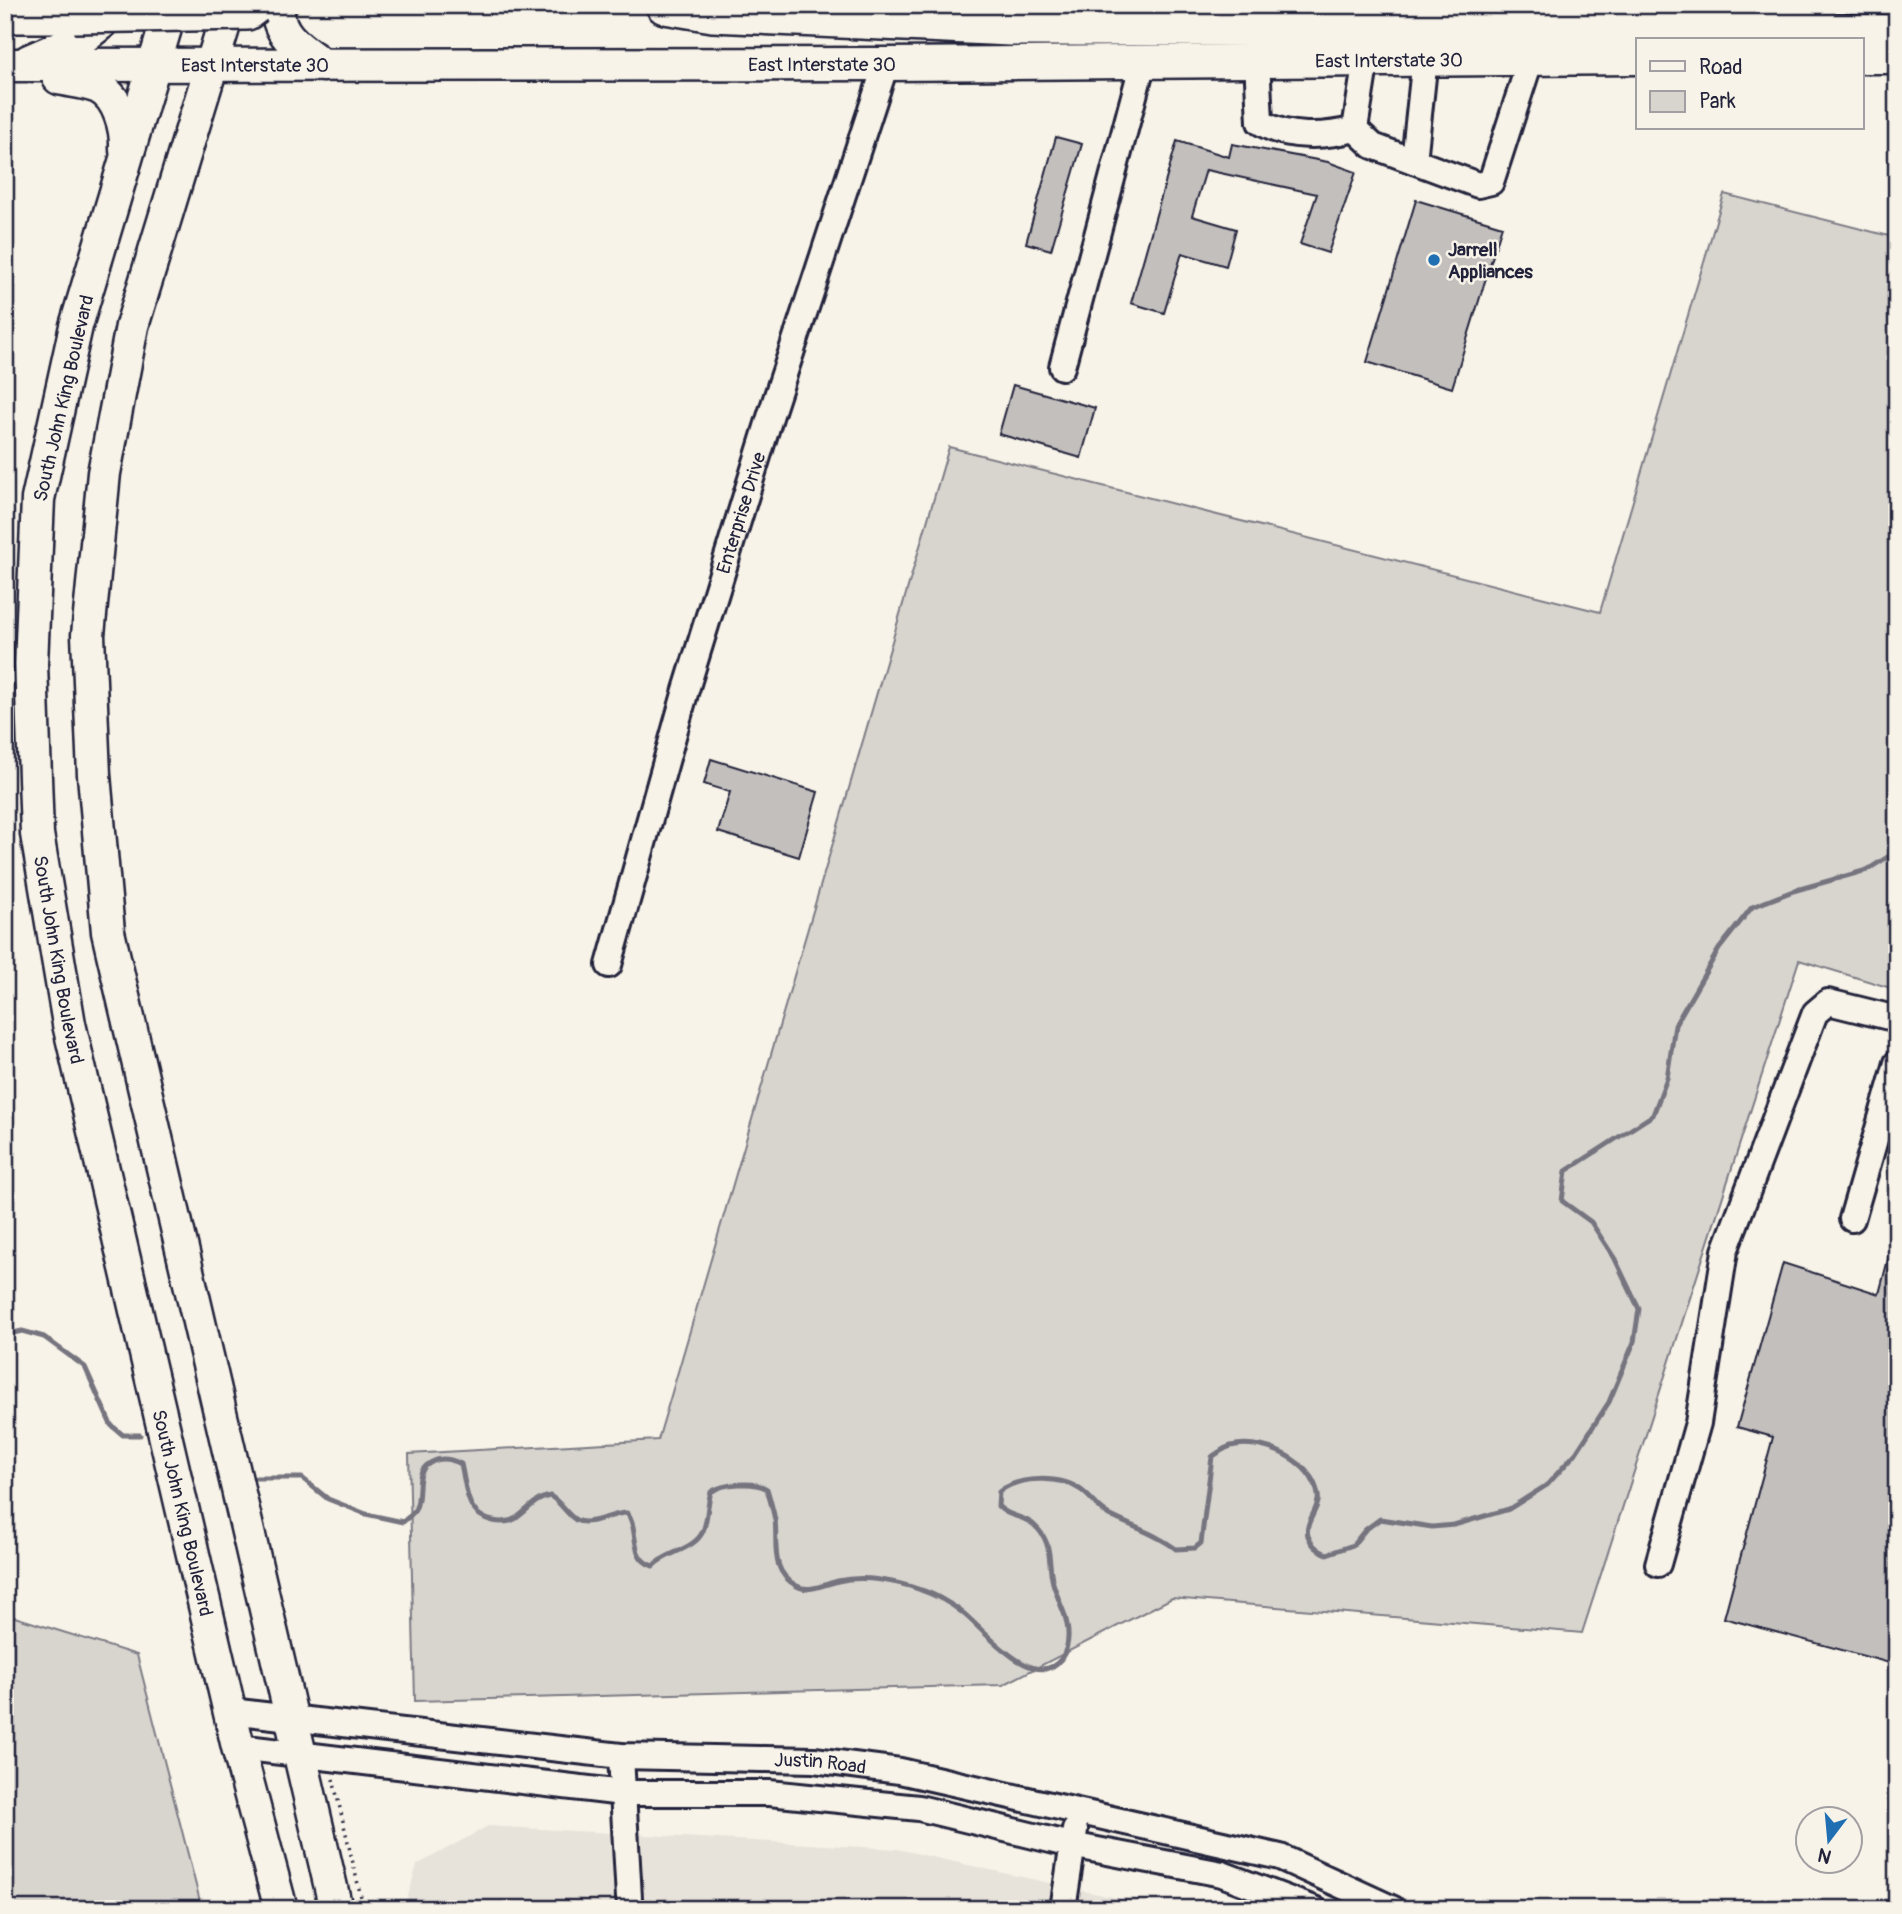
<svg xmlns="http://www.w3.org/2000/svg" width="1902" height="1914" viewBox="0 0 1902 1914" font-family="Pangolin,sans-serif">
  <rect width="100%" height="100%" fill="#f7f3e8"/>
  <filter id="ink" filterUnits="userSpaceOnUse"><feTurbulence type="fractalNoise" baseFrequency=".0143" numOctaves="2"/><feDisplacementMap in="SourceGraphic" scale="14" xChannelSelector="R" yChannelSelector="G"/><feConvolveMatrix kernelMatrix="1 2 1 2 8 2 1 2 1" color-interpolation-filters="sRGB"/></filter>
  <g filter="url(#ink)">
    <!-- built -->
    <path fill="#e7e3db" d="M488,1826L897,1849L1165,1909H404L417,1865Z"/>
    <!-- green -->
    <path fill="#d8d5cf" stroke="#7d7c85" stroke-width="2" d="M1724,194L1897,238V990L1799,960L1582,1633L1172,1598L1003,1685L415,1701L409,1454L658,1440L949,447L1600,612Z
      M5,1614L137,1655L202,1909H5Z"/>
    <g fill="none" stroke-linecap="round" stroke-linejoin="round">
      <!-- stream -->
      <path stroke="#76747f" stroke-width="5" d="M5,1335L22,1331L44,1337L85,1367L111,1425L123,1435H140
        M256,1478H302L328,1499L366,1514L403,1522C407,1518 413,1514 415,1510C424,1493 411,1470 434,1461C443,1457 453,1460 461,1464C467,1489 465,1515 493,1521C502,1523 512,1522 519,1516C531,1507 535,1499 550,1496C561,1502 566,1514 576,1520C589,1527 612,1513 627,1513C640,1529 628,1558 653,1566C666,1552 695,1550 703,1531C708,1519 707,1504 711,1492C723,1483 755,1481 767,1489C770,1499 773,1510 775,1520C778,1544 769,1571 797,1586C809,1593 825,1584 838,1581C863,1575 897,1581 921,1590C934,1594 952,1604 963,1613C983,1629 1035,1693 1061,1659C1071,1645 1069,1628 1064,1613C1060,1603 1056,1593 1053,1583C1047,1560 1054,1543 1034,1525C1023,1515 1009,1518 998,1506L999,1492C1018,1476 1060,1475 1081,1490C1091,1497 1098,1509 1109,1515C1132,1527 1155,1533 1176,1549L1195,1548L1201,1543L1212,1457C1219,1452 1226,1446 1236,1445C1267,1440 1313,1462 1318,1495C1321,1508 1304,1521 1308,1536C1312,1546 1318,1551 1327,1554L1353,1545L1365,1530L1380,1519L1432,1527L1454,1525L1509,1509L1547,1485L1576,1453L1609,1402L1634,1342L1639,1309L1615,1259L1591,1222L1562,1201L1566,1171L1653,1115L1667,1078L1675,1025L1719,949L1752,907L1793,891L1867,870L1897,851"/>
    </g>
    <!-- building -->
    <path fill="#c2bfbd" stroke="#22223b" stroke-width="2" d="M1056,137L1082,144L1051,250L1026,243Z
      M1177,141L1229,157L1232,144L1328,162L1356,172L1328,253L1300,244L1317,194L1206,170L1192,216L1236,229L1226,266L1182,253L1164,313L1131,303Z
      M1416,200L1502,226L1452,388L1367,362Z
      M1013,385L1095,408L1081,458L999,434Z
      M711,759L818,792L799,857L718,832L730,792L704,784Z
      M1892,1244L1897,1245V1665L1724,1618L1773,1437L1737,1427L1783,1263L1879,1294Z"/>
    <g fill="none" stroke-linecap="round" stroke-linejoin="round">
      <!-- minor casing -->
      <g stroke="#22223b" stroke-width="30">
        <g id="minor">
          <path d="M1257,59L1260,122C1287,139 1325,137 1355,129"/>
          <path d="M1366,59L1355,129L1373,146L1478,185L1491,182L1531,58"/>
          <path d="M1414,161L1425,58"/>
          <path d="M1062,367L1143,62"/>
          <path id="s1" d="M609,965L686,690L771,414L886,64"/>
          <path d="M1852,1219L1897,1063"/>
          <path d="M1658,1564L1698,1423L1725,1251L1815,1013L1828,1002L1897,1019"/>
          <path id="s2" d="M230,1711L621,1756L814,1760L900,1771L1280,1857L1393,1909"/>
          <path d="M238,1747L623,1793H769L919,1808L1071,1845L1222,1874L1314,1909"/>
          <path d="M621,1756L629,1898"/>
          <path d="M1063,1909L1075,1830"/>
        </g>
      </g>
      <!-- major casing -->
      <g stroke="#22223b" stroke-width="37">
        <g id="major">
          <path id="s3" d="M172,5L76,326L38,499L31,664L37,834L69,1024L238,1747L281,1909"/>
          <path d="M230,5L132,326L104,473L88,635L94,775L108,932L336,1909"/>
          <path d="M278,5C275,35 302,50 323,65"/>
          <path d="M1862,57H1897"/>
          <path d="M29,61L82,38L124,5"/>
          <path id="s4" d="M5,65L886,64L1638,58"/>
          <path d="M59,78C71,81 87,82 98,87C119,97 127,129 126,150"/>
        </g>
      </g>
      <!-- highway casing -->
      <g stroke="#22223b" stroke-width="42">
        <path id="highway" d="M665,5L713,13L1010,27H1673L1897,34
          M5,14H74"/>
      </g>
      <!-- path -->
      <path stroke="#22223b" stroke-width="3.5" stroke-dasharray="2 5" stroke-linecap="butt" d="M333,1779L361,1897"/>
      <!-- minor -->
      <use href="#minor" stroke="#f7f3e8" stroke-width="24"/>
      <!-- major -->
      <use href="#major" stroke="#f7f3e8" stroke-width="32"/>
      <!-- highway -->
      <use href="#highway" stroke="#f7f3e8" stroke-width="37"/>
      <!-- highway-bridge casing -->
      <g stroke="#22223b" stroke-width="42" stroke-linecap="butt">
        <path id="highway-bridge" d="M74,14L247,11L255,5"/>
      </g>
      <!-- highway-bridge -->
      <use href="#highway-bridge" stroke="#f7f3e8" stroke-width="37"/>
    </g>
  </g>
  <!-- markers -->
  <circle fill="#1f6fb2" stroke="#f7f3e8" stroke-width="2.5" cx="1434" cy="260" r="7"/>
  <g text-anchor="middle" stroke-width="5" stroke-linejoin="round" paint-order="stroke">
    <!-- street labels -->
    <g font-size="19" fill="#22223b" stroke="#f7f3e8">
      <text dy="7" stroke="none"><textPath href="#s4" startOffset="1384">East Interstate 30</textPath></text>
      <text dy="7" stroke="none"><textPath href="#s4" startOffset="817">East Interstate 30</textPath></text>
      <text dy="7" stroke="none"><textPath href="#s4" startOffset="250">East Interstate 30</textPath></text>
      <text transform="translate(63 398) rotate(-77)" y="7">South John King Boulevard</text>
      <text dy="7" stroke="none"><textPath href="#s1" startOffset="471">Enterprise Drive</textPath></text>
      <text dy="7" stroke="none"><textPath href="#s3" startOffset="975">South John King Boulevard</textPath></text>
      <text dy="7" stroke="none"><textPath href="#s3" startOffset="1542">South John King Boulevard</textPath></text>
      <text dy="7" stroke="none"><textPath href="#s2" startOffset="593">Justin Road</textPath></text>
    </g>
    <!-- poi labels -->
    <g font-size="19" font-weight="bold" fill="#22223b" stroke="#f7f3e8" text-anchor="start">
      <text x="1448" y="256">Jarrell<tspan x="1448" dy="22">Appliances</tspan></text>
    </g>
  </g>
  <!-- margin -->
  <rect width="1902" height="1914" fill="none" stroke="#f7f3e8" stroke-width="28"/>
  <rect x="14" y="14" width="1874" height="1886" fill="none" stroke="#22223b" stroke-width="2.5" filter="url(#ink)"/>
  <!-- legend -->
  <rect x="1636" y="38" width="228" height="91" fill="#f7f3e8" stroke="#a29fa3" stroke-width="2"/>
  <rect x="1650" y="61" width="35" height="10" fill="#f7f3e8" stroke="#a29fa3" stroke-width="2"/>
  <text x="1699" y="74" font-size="21" fill="#22223b">Road</text>
  <rect x="1650" y="91" width="35" height="21" fill="#d8d5cf" stroke="#a29fa3" stroke-width="2"/>
  <text x="1699" y="108" font-size="21" fill="#22223b">Park</text>
  <!-- north arrow -->
  <g transform="translate(1829 1840) rotate(196)"><circle r="33" fill="#f7f3e8" stroke="#a29fa3" stroke-width="2"/>
  <path d="M0-5L12 26L0 18L-12 26Z" fill="#1f6fb2"/>
  <text y="-10" font-size="19" font-weight="bold" text-anchor="middle" fill="#22223b">N</text>
  </g>
</svg>
